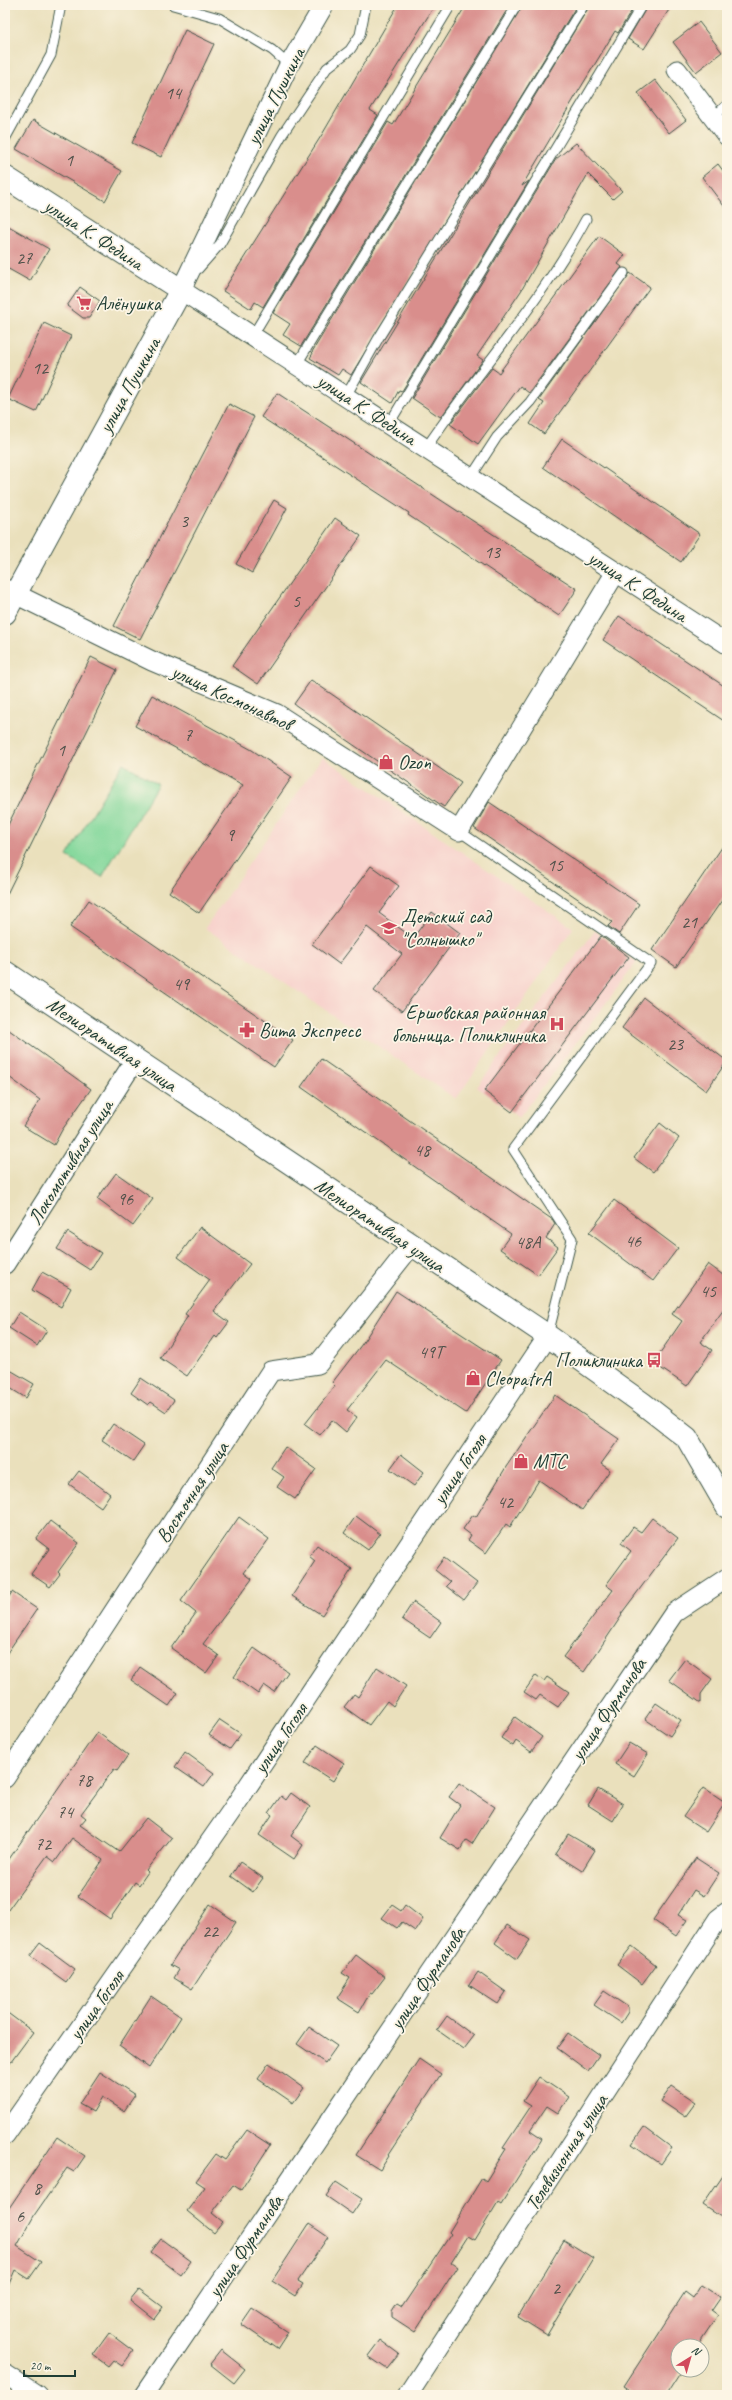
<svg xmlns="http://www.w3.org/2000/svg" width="732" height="2400" viewBox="0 0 732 2400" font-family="Caveat,sans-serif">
  <rect width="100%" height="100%" fill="#fcf5e5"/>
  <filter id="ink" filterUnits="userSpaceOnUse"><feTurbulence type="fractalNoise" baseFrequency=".025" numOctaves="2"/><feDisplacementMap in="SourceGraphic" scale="8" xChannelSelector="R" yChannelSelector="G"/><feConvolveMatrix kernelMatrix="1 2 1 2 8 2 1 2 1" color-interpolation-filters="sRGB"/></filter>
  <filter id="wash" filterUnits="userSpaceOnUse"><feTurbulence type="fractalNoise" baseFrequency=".012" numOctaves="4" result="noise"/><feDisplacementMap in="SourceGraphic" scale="16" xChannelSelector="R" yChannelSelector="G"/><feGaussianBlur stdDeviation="0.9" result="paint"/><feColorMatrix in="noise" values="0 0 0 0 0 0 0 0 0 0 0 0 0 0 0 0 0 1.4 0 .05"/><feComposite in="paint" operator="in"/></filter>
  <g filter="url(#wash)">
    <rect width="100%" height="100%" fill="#eae0bc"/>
    <!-- built -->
    <path fill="#f7d0cb" d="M322,757L573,928L456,1099L205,928Z
      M595,931L637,962L519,1118L477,1087Z"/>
    <!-- green -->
    <path fill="#81d79a" stroke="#508a67" d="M123,763L158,784L102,877L67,856Z"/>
    <g id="blocks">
      <!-- building -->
      <path fill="#d98e8c" d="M398,5H435L370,110L378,115L263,307L255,302L251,309L223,291L323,133Z
        M466,5H510L301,346L283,335L290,324L273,313L388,122L393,125Z
        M523,5H577L351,375L342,369L338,375L310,358L313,353L312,352Z
        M590,5H635L618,33L615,31L581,87L522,186L529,181L402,391L399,390L392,403L361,382Z
        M648,5H672L644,49L628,39Z
        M699,22L722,52L696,72L673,42Z
        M185,30L214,44L161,157L132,143Z
        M655,80L686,120L669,133L638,93Z
        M33,120L122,171L105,201L16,149Z
        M576,143L622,191L613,199L588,174L521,291L477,356L483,360L441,417L437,415L412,398L556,159Z
        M718,164L727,176V210L702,177Z
        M5,224L49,249L30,281L5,267Z
        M599,236L625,255L618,264L622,267L529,393L520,386L478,444L450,424L492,368L499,373Z
        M630,273L650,287L544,434L530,424L544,403L539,400Z
        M80,287L100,301L89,318H83L67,306Z
        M44,323L71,336L36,412L8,399Z
        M277,393L577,589L559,616L408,515L409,513L261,417Z
        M229,404L254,417L140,639L114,626Z
        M562,439L700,534L681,562L543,467Z
        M274,500L287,508L252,573L236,564Z
        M335,518L361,536L258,684L232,666Z
        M619,616L727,688V723L603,640Z
        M91,657L117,670L5,898V831Z
        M311,680L461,783L444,807L294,704Z
        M152,695L252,750L292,777L199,913L169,892L243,785L135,726Z
        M489,802L639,904L619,934L608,926L612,922L474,828Z
        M727,840V893L676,967L652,950Z
        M371,866L399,886L379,913L413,938L432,912L460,933L402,1011L374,991L402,954L367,927L339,964L312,944Z
        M89,900L293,1040L274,1067L70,927Z
        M601,936L629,957L512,1112L484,1091Z
        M644,998L727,1061L706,1091L622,1028Z
        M5,1027L91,1089L62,1130L54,1145L23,1126L40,1100L5,1074Z
        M321,1059L553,1220L555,1224L546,1238L558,1247L538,1275L500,1249L511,1234L301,1087Z
        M660,1123L679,1138L653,1172L634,1158Z
        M116,1173L153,1199L133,1226L97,1199Z
        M614,1200L678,1248L653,1281L589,1233Z
        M200,1227L250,1264L214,1311L229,1322L217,1338L215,1336L187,1376L160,1358L188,1316L185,1314L210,1280L178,1257Z
        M68,1232L101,1253L90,1270L57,1249Z
        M708,1264L727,1278V1305L700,1342L712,1350L687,1386L653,1363L682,1321L672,1314Z
        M42,1272L71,1288L61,1307L32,1290Z
        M396,1291L501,1360L466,1413L386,1360L347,1410L357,1417L346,1432L332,1420L320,1435L305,1424L335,1386L332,1383L362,1344Z
        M19,1312L47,1330L37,1346L9,1328Z
        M5,1367L34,1384L26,1398L5,1385Z
        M141,1378L174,1400L166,1412L151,1402L148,1405L131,1393Z
        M555,1395L619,1439L601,1464L610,1470L582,1510L539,1480L510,1527L506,1524L486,1553L468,1540L471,1535L463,1529L473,1515L476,1517L506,1467Z
        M113,1424L144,1445L133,1461L102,1440Z
        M285,1447L316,1469L295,1499L277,1487L284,1477L271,1468Z
        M401,1454L424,1472L414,1486L390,1469Z
        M79,1471L110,1494L101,1507L69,1484Z
        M356,1516L380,1534L368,1550L344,1533Z
        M239,1517L269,1539L244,1573L252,1579L203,1644L219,1655L206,1673L171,1648L196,1613L181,1601Z
        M652,1518L678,1538L621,1614L622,1615L584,1672L563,1657L613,1590L606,1585L631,1551L621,1543L633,1527L641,1532Z
        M50,1521L79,1543L58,1572L60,1574L50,1587L31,1574L49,1549L36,1539Z
        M317,1545L352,1569L322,1615L292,1596L315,1561L309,1556Z
        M444,1558L477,1583L464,1600L446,1586L450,1582L435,1570Z
        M12,1592L37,1609L5,1656V1603Z
        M413,1602L441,1622L430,1638L402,1619Z
        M254,1648L288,1672L274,1692L264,1685L258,1694L234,1677Z
        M685,1659L712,1679L701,1694V1703L669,1680Z
        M140,1667L178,1693L169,1706L131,1680Z
        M377,1667L406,1686L393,1706L387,1701L369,1725L344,1707L354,1694L358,1697Z
        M536,1675L544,1681L547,1677L569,1692L558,1707L540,1695L536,1700L524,1692Z
        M656,1703L681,1720L670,1736L645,1719Z
        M515,1717L542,1737L531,1752L516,1741L513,1746L501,1738Z
        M220,1720L241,1734L230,1749L209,1735Z
        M97,1732L128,1755L117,1771L114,1769L81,1814L86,1818L80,1825L119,1852L146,1818L172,1838L146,1870L148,1872L139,1885L135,1882L110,1919L78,1896L103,1860L72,1838L55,1862L47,1856L5,1914V1865Z
        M629,1743L648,1754L634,1776L615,1764Z
        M317,1745L344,1763L333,1781L305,1763Z
        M185,1752L214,1773L204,1787L175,1767Z
        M459,1783L495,1807L472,1844L466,1840L460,1850L440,1838L460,1805L449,1797Z
        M703,1788L725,1803L706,1832L683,1817Z
        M598,1789L623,1804L613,1821L588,1805Z
        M291,1793L310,1807L291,1836L303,1845L294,1859L259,1835L272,1815L269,1813L281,1796L286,1800Z
        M568,1834L595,1850L582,1871L555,1854Z
        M696,1858L719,1873L704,1896L694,1890L678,1915L687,1920L676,1936L653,1920Z
        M240,1862L263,1878L253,1892L231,1876Z
        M210,1904L236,1922L192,1989L174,1978L179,1970L170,1965Z
        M392,1905L401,1911L405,1905L423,1919L415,1931L402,1922L397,1928L382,1918Z
        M507,1925L530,1940L517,1959L495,1943Z
        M40,1943L75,1969L66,1982L30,1956Z
        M632,1946L656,1965L642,1984L617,1965Z
        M356,1955L385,1977L372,1994L370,1993L359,2012L337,1998L350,1978L342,1973Z
        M478,1972L506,1992L498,2004L469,1985Z
        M604,1991L628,2007V2012L621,2023L594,2005Z
        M151,1996L181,2017L149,2068L119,2046Z
        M5,2011L33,2032L5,2070Z
        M447,2016L474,2036L464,2049L437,2030Z
        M309,2027L337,2046L325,2063L297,2044Z
        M568,2033L599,2055L588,2071L557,2048Z
        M419,2059L441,2074L388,2155L389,2156L380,2170L356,2155Z
        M269,2063L304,2088L293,2103L258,2079Z
        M100,2072L135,2095L124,2111L102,2097L93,2112L79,2104Z
        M539,2077L569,2097L558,2113L547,2106L530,2131L542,2139L501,2204L498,2202L475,2240L468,2236L451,2263L457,2267L415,2332L392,2317V2312L397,2304L402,2307L451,2234L449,2232L482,2178L486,2181L506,2149L503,2148L531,2106L523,2101Z
        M672,2086L696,2102L685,2117L661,2101Z
        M644,2127L672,2148L661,2164L632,2144Z
        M247,2130L270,2145L241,2190L233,2185L212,2213L223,2222L214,2233L187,2211L205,2187L196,2181L216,2154L225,2160Z
        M57,2137L85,2156L74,2172L67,2168L35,2214L17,2246L41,2262L29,2279L15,2270L5,2293V2214Z
        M727,2170V2221L703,2205Z
        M336,2182L362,2199L352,2214L326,2196Z
        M309,2224L328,2237L298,2281L303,2284L295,2296L272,2281Z
        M161,2239L191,2261L181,2275L151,2252Z
        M564,2240L593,2258L547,2335L518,2317Z
        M701,2285L720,2297L711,2310L718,2315L697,2346H678V2370H682L666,2395H638L624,2386L685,2292L693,2298Z
        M139,2289L163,2307L154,2319L130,2300Z
        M252,2308L288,2332L277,2349L241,2324Z
        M109,2333L133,2351L122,2366L113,2360L108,2366L93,2355Z
        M380,2340L399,2354L387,2369L368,2356Z
        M221,2350L245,2369L234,2383L210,2364Z"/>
    </g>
  </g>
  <g filter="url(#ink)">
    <use href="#blocks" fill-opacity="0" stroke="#3d5548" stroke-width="1"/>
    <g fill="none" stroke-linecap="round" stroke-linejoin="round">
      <!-- lane casing -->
      <g stroke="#3d5548" stroke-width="11">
        <path id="lane" d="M173,5L219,18L272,50L289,65
          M713,117L727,105
          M5,139L51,55L61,5
          M198,269L220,244L282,135L327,68L350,50L360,35L366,5
          M253,335L451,5
          M297,364L517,5
          M346,396L378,339L584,5
          M389,424L642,5
          M426,448C478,371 542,301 586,219
          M471,477L497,437L530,402L624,273
          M459,831L651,963L513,1149L572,1239L548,1335"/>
      </g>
      <!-- street casing -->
      <g stroke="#3d5548" stroke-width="21">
        <path id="street" d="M324,5L289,65L181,290L727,644
          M677,70L727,136
          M5,589L152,661L277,714L459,831L616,572
          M5,1264L135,1060
          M5,1778L271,1371L318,1364L411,1246
          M5,2135L230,1813L548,1336
          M5,2374L37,2395
          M144,2395L674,1613L727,1578
          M408,2395L718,1919L727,1912"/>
      </g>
      <!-- secondary casing -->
      <g stroke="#3d5548" stroke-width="24">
        <path id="secondary" d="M5,177L181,290L5,613
          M5,972L548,1336L642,1403L687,1438L727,1507"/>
      </g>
      <!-- lane -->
      <use href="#lane" stroke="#fff" stroke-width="9"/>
      <!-- street -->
      <use href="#street" stroke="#fff" stroke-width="19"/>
      <!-- secondary -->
      <use href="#secondary" stroke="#fff" stroke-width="22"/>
    </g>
  </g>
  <!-- icons -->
  <defs>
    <g id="supermarket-bare" transform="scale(1.2)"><path d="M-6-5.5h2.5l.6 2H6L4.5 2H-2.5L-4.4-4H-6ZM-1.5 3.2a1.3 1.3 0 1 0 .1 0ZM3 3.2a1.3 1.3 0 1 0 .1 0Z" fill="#d1495b" stroke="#fcf5e5" stroke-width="2.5" paint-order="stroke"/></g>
    <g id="shop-bare" transform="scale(1.2)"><path d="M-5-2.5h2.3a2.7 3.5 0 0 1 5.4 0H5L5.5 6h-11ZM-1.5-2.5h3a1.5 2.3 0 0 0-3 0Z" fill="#d1495b" stroke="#fcf5e5" stroke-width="2.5" paint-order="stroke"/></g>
    <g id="school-bare" transform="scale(1.2)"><path d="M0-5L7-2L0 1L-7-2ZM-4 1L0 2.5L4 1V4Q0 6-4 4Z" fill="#d1495b" stroke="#fcf5e5" stroke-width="2.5" paint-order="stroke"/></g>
    <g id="hospital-bare" transform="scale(1.2)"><path d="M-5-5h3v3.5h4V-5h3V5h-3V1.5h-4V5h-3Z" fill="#d1495b" stroke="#fcf5e5" stroke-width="2.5" paint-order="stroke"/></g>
    <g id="pharmacy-bare" transform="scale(1.2)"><path d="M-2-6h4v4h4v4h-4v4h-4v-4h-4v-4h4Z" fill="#d1495b" stroke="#fcf5e5" stroke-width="2.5" paint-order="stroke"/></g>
    <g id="bus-bare" transform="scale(1.2)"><path d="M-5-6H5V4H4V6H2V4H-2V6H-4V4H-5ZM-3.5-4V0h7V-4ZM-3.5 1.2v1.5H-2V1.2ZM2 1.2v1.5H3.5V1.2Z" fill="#d1495b" stroke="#fcf5e5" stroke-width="2.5" paint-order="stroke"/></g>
  </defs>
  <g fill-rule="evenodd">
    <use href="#supermarket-bare" x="84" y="303"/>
    <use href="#shop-bare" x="386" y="762"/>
    <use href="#school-bare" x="389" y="928"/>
    <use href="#hospital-bare" x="557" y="1024"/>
    <use href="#pharmacy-bare" x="247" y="1030"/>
    <use href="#bus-bare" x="654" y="1360"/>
    <use href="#shop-bare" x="473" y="1378"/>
    <use href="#shop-bare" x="521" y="1461"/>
  </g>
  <g text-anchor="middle" stroke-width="3.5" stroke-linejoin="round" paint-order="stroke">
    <!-- number labels -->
    <g font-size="18" fill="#4e514a">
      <text x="173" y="99">14</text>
      <text x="69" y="166">1</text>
      <text x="24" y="264">27</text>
      <text x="40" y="374">12</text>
      <text x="184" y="527">3</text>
      <text x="492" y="558">13</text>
      <text x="296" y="607">5</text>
      <text x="188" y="741">7</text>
      <text x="61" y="756">1</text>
      <text x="230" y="841">9</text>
      <text x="555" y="871">15</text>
      <text x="689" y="928">21</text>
      <text x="181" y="990">49</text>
      <text x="675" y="1050">23</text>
      <text x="422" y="1156">48</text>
      <text x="125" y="1205">96</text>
      <text x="633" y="1247">46</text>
      <text x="528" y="1248">48А</text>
      <text x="708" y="1297">45</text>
      <text x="431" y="1358">49Т</text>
      <text x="505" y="1508">42</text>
      <text x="84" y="1786">78</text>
      <text x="65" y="1818">74</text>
      <text x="43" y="1850">72</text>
      <text x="210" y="1937">22</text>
      <text x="37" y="2194">8</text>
      <text x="20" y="2222">6</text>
      <text x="556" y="2294">2</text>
    </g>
    <!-- street labels -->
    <g font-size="20" fill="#1f3d34" stroke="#fcf5e5">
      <text transform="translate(275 96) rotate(-63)" y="7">улица Пушкина</text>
      <text transform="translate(94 234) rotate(33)" y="7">улица К. Федина</text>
      <text transform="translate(129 385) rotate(-61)" y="7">улица Пушкина</text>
      <text transform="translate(367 409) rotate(33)" y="7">улица К. Федина</text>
      <text transform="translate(638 586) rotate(33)" y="7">улица К. Федина</text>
      <text transform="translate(232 697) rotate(25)" y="7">улица Космонавтов</text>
      <text transform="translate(112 1044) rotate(34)" y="7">Мелиоративная улица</text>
      <text transform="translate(70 1162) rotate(-58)" y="7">Локомотивная улица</text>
      <text transform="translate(380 1225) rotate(34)" y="7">Мелиоративная улица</text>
      <text transform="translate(459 1469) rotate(-56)" y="7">улица Гоголя</text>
      <text transform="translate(192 1492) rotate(-57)" y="7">Восточная улица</text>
      <text transform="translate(608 1709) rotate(-56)" y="7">улица Фурманова</text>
      <text transform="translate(280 1738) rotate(-56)" y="7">улица Гоголя</text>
      <text transform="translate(427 1978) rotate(-56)" y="7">улица Фурманова</text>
      <text transform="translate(96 2005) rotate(-55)" y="7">улица Гоголя</text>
      <text transform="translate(566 2152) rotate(-57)" y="7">Телевизионная улица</text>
      <text transform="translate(245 2246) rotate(-56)" y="7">улица Фурманова</text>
    </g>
    <!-- poi labels -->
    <g font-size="20" fill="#1f3d34" stroke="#fcf5e5" text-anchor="start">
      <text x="96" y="310">Алёнушка</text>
      <text x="398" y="769">Ozon</text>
      <text x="401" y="923">Детский сад<tspan x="401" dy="23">"Солнышко"</tspan></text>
      <text x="545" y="1019" text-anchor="end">Ершовская районная<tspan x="545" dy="23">больница. Поликлиника</tspan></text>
      <text x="259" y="1037">Вита Экспресс</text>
      <text x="642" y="1367" text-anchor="end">Поликлиника</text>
      <text x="485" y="1385">CleopatrA</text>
      <text x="533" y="1468">МТС</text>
    </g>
  </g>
  <!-- margin -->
  <rect width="732" height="2400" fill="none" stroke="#fcf5e5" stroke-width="20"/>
  <!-- north arrow -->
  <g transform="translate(690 2358) rotate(37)"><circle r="19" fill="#fcf5e5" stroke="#a4ab9e"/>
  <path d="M0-3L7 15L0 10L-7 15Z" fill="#d1495b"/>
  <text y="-6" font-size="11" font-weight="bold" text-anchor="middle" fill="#1f3d34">N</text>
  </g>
  <!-- scale -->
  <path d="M24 2370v6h51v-6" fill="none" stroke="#1f3d34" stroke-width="2"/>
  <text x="30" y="2370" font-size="12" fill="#1f3d34" stroke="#fcf5e5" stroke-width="3" paint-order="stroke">20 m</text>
</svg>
